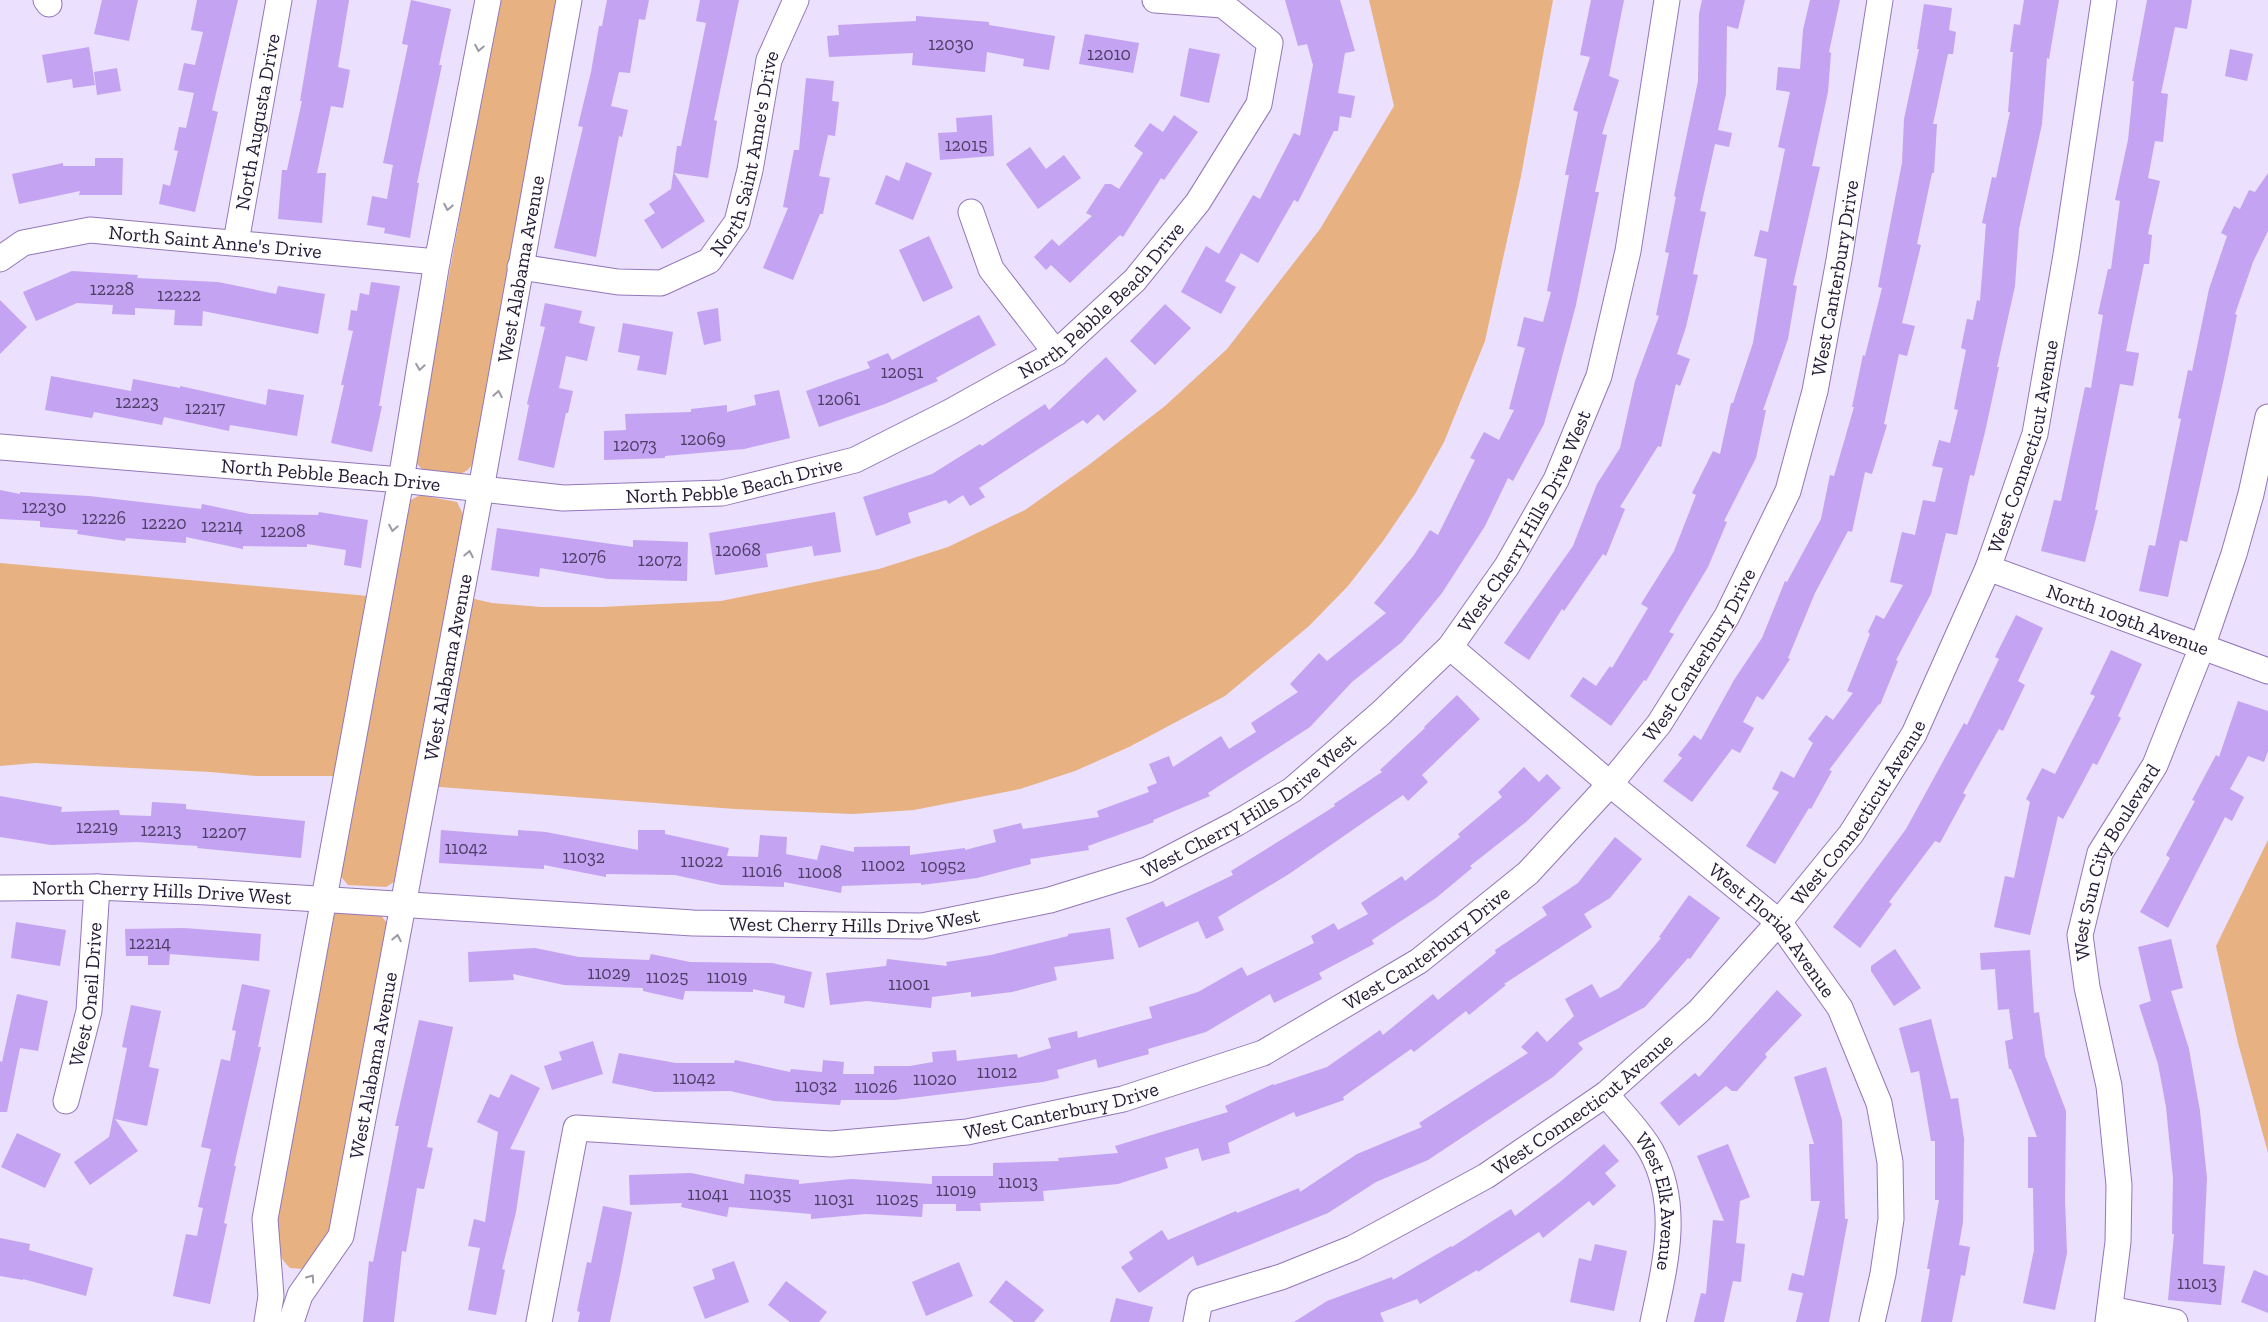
<svg xmlns="http://www.w3.org/2000/svg" width="2268" height="1322" viewBox="0 0 2268 1322" font-family="'Zilla Slab',serif">
  <rect width="100%" height="100%" fill="#ebe0fd"/>
  <!-- green -->
  <path fill="#e7b182" d="M499,0H558L474,461C466,480 445,475 427,474L415,462Z
    M1369,0H1553L1521,176L1485,341L1444,442L1415,494L1383,541L1348,586L1309,626L1225,696L1129,747L1075,771L1020,789L914,810L853,814L735,809L426,786L461,596L492,603L541,607H602L721,601L879,569L948,547L1025,510L1090,464L1165,406L1227,349L1320,229L1394,106Z
    M420,495L457,502L464,516L394,882L386,887L348,885L338,873L409,501Z
    M0,563L380,597L347,776H256L210,772L35,763L0,766Z
    M2268,840V1153L2238,1043L2216,946Z
    M336,912L380,914L387,923L386,930L330,1233L303,1269L290,1268C280,1259 277,1249 274,1236L331,917Z"/>
  <!-- building -->
  <path fill="#c3a3f2" d="M102,0H138L129,41L94,34Z
    M197,0H238L212,110L218,112L195,212L159,204L163,184L170,186L178,151L174,150L179,127L186,128L194,93L178,90L184,63L195,65L203,32L191,30Z
    M317,0H349L338,67L350,70L343,108L331,106L317,173H326L322,223L278,219L282,170H287L302,101H300Z
    M411,0L451,9L439,65H442L417,183H419L410,238L384,233L385,228L367,225L372,196L387,199L393,165L383,163L408,45L402,44Z
    M607,0H649L645,20L639,19L630,73L619,72L611,106L628,110L622,137L619,136L596,257L554,248L583,127L578,126L591,72L599,26H602Z
    M700,0H739L714,120L717,121L708,178L674,173L705,221L662,249L644,220L655,213L649,204L671,189L677,146H681L706,23L696,21Z
    M1285,0H1340L1355,51L1345,53L1338,93L1355,96L1351,118L1340,116L1338,131H1334L1298,202L1294,200L1258,263L1241,253L1225,281L1236,287L1221,314L1181,292L1206,246L1219,254L1253,195L1260,199L1294,133L1300,136L1313,65L1307,44L1298,46Z
    M1591,0H1624L1609,76L1619,80L1602,134L1607,135L1595,192H1599L1576,305L1544,424L1513,481L1508,478L1485,526L1442,593L1402,642L1352,682L1310,727L1208,793L1210,796L1153,820L1154,822L1088,846L1089,850L1030,859L1031,864L977,878L921,885V883L842,886L841,893L784,882V887L721,885L675,875L606,874V877L544,865V869L439,863L441,830L518,836V830L546,832L638,850V830H665V834L729,848L727,856L758,857L760,835L787,837L786,854L817,860L821,845L854,852V847L910,846V855L965,848V850L996,842L993,830L1021,823L1023,829L1099,817L1097,811L1149,792L1147,787L1157,783L1149,764L1169,756L1173,767L1221,736L1229,749L1256,732L1251,723L1298,692L1290,684L1319,653L1327,661L1386,613L1374,603L1414,555L1430,530L1438,535L1475,460L1470,458L1484,432L1499,440L1514,410L1509,409L1525,348L1517,346L1524,317L1543,322L1551,292L1547,291L1569,175H1565L1578,112L1573,110L1590,57L1580,55Z
    M1702,0H1745L1738,29L1727,26L1726,94L1718,130L1732,133L1729,147L1715,144L1700,211L1706,212L1693,274L1698,275L1686,327L1677,354L1690,359L1680,386L1676,384L1661,447L1658,446L1620,507L1625,509L1606,556L1603,554L1564,611L1562,609L1529,660L1504,643L1573,546L1597,484L1620,448L1635,381L1659,316L1656,315L1669,253L1665,252L1676,197L1674,196L1698,81L1699,14Z
    M1810,0H1840L1829,52L1831,53L1828,92L1812,166L1820,167L1793,285L1797,286L1788,339L1763,410H1766L1756,458L1724,521L1727,522L1708,567L1669,632L1674,634L1646,681L1644,680L1611,726L1570,696L1583,677L1596,686L1610,666L1612,668L1648,608L1641,604L1674,551L1696,495L1692,493L1713,451L1720,454L1731,403H1733L1753,343L1767,259L1754,256L1760,230L1768,232L1785,149L1778,147L1790,92L1776,90L1778,67L1800,69L1803,30Z
    M2024,0H2059L2049,59L2047,58L2042,124L2019,229L2015,286L1997,367H1999L1985,432L1974,476L1970,475L1957,535L1946,533L1931,594L1896,660L1898,661L1880,705L1879,704L1829,770L1832,771L1811,809L1809,808L1775,864L1746,846L1779,792L1772,789L1781,771L1794,778L1813,743L1808,739L1826,715L1833,720L1853,693L1847,691L1870,634L1868,632L1876,615L1884,619L1903,585L1890,582L1902,532L1915,535L1923,500L1935,502L1943,468L1932,466L1939,440L1950,443L1958,410L1954,409L1966,350L1961,348L1967,319L1973,320L1977,300L1980,301L1986,224L1982,223L1992,177L1996,178L2010,112H2008L2013,52H2010L2014,24L2020,25Z
    M2147,0H2192L2187,29L2175,27L2161,93L2168,94L2163,142L2155,141L2148,178L2160,181L2148,234L2152,235L2149,264H2144L2126,351L2139,353L2133,386L2120,384L2095,510H2098L2085,562L2041,551L2054,500L2061,501L2085,387L2091,388L2103,315L2098,314L2108,269H2111L2120,201L2115,200L2128,140L2134,81H2132Z
    M1924,4L1952,8L1949,30L1956,32L1953,54H1948L1933,124H1937L1934,173H1932L1917,244L1921,245L1902,323L1915,326L1907,356L1899,354L1884,424L1887,425L1872,474L1865,472L1852,532L1848,531L1815,593L1788,658L1790,659L1763,700L1757,696L1743,722L1754,728L1740,753L1732,749L1692,802L1663,781L1682,758L1678,755L1694,735L1701,740L1734,680L1762,638L1785,581L1787,582L1821,519L1830,475L1834,476L1854,407H1852L1863,355L1865,356L1882,288L1878,287L1902,163L1904,119L1919,49H1917Z
    M916,16L989,22V25L1055,36L1049,70L1023,66L1024,59L987,52L985,72L912,65L913,53L829,57L827,36L839,35L838,25L916,21Z
    M1085,34L1139,43L1133,73L1079,64Z
    M89,47L95,85L73,88L72,79L47,83L42,55Z
    M1189,48L1220,54L1209,103L1180,96Z
    M2230,49L2253,54L2247,81L2225,76Z
    M117,68L121,91L97,95L94,72Z
    M806,78L834,81L832,101L839,102L835,136L828,135L819,176L830,178L823,214H820L793,280L763,268L788,208L783,207L794,150H799Z
    M992,115L994,156L940,160L938,133L957,132L956,118Z
    M1174,115L1198,132L1164,180L1161,178L1123,237L1120,235L1070,283L1051,265L1046,270L1034,257L1052,239L1059,246L1092,216L1086,213L1105,184H1111L1119,189L1143,153L1134,146L1150,123L1163,132Z
    M1030,147L1046,169L1064,155L1081,178L1038,209L1006,164Z
    M95,158H123L122,195H79L80,191L19,204L12,174L63,163V166H95Z
    M906,162L932,173L913,220L875,204L886,175L899,181Z
    M2268,173V231L2253,262L2235,314L2237,315L2224,378L2187,542L2180,540L2168,597L2139,591L2149,545L2155,546L2181,419L2178,418L2188,370L2192,371L2209,289L2227,236L2221,233L2234,206L2240,209L2249,190L2255,192Z
    M929,236L953,288L923,302L899,250Z
    M72,271L138,275L137,278L218,282L276,294L278,286L325,294L318,334L203,311L202,326L174,325L175,310L135,308V315L112,314L113,305L77,303L36,321L23,292Z
    M371,282L400,286L379,406H382L372,452L331,443L344,385H341L353,331L348,330L351,310L357,311L360,293L369,295Z
    M0,300L27,327L0,354Z
    M545,303L582,311L579,323L595,327L587,361L566,356L559,388L573,391L568,413H566L554,468L518,460L529,405L527,404L545,327L540,326Z
    M1165,304L1191,328L1155,365L1130,341Z
    M718,308L721,341L704,345L697,312Z
    M979,315L996,345L936,378L938,381L885,404L819,427L806,391L870,368L867,362L888,353L892,360Z
    M623,323L673,332L666,375L637,370L640,356L618,352Z
    M1106,357L1137,391L1104,421L1098,414L1087,424L1083,420L979,488L985,497L970,506L963,495L949,504L946,500L908,513L911,523L876,536L863,497L932,474L980,444L982,446L1045,404L1049,410Z
    M51,376L131,391L133,379L180,388V386L266,405L268,389L304,395L297,436L230,425L229,431L164,417L162,425L94,412L92,418L45,410Z
    M779,390L790,438L744,449L665,456V458L604,460V431L626,430L625,414L691,412V409L727,405V412L756,405L754,395Z
    M0,490L20,494V492L89,496L201,509L202,504L250,514L318,515L319,512L368,520L361,568L344,565L346,550L307,544V547L243,546V549L186,537V543L126,538L125,541L77,534L78,530L40,527V521L0,519Z
    M835,512L841,552L814,556L812,546L766,554L768,567L715,575L709,533Z
    M497,528L633,547V540L688,542L687,581L608,579L540,568L539,577L491,570Z
    M2016,615L2043,628L2018,681L2025,685L2003,731L1999,729L1963,793L1966,795L1940,843L1935,841L1889,902L1892,904L1860,948L1833,927L1906,829L1964,723L1967,725L1999,659L1995,657Z
    M2111,650L2142,664L2118,716L2121,718L2097,765L2093,763L2063,819L2058,816L2030,935L1994,927L2005,876L2014,878L2030,802L2026,799L2042,768L2055,774L2095,696L2090,694Z
    M1457,695L1480,719L1422,775L1428,782L1408,801L1403,795L1289,874L1218,917L1224,930L1206,939L1198,921L1139,948L1126,918L1163,901L1166,907L1233,875L1231,871L1335,806L1334,804L1382,772L1380,770L1425,728L1424,727Z
    M2238,701L2268,711V751L2264,762L2248,756L2230,789L2244,797L2232,821L2225,817L2168,928L2140,912L2170,858L2166,855L2195,801L2192,800L2216,755L2219,757Z
    M1524,767L1539,782L1547,774L1561,788L1526,822L1470,866L1472,868L1436,898L1372,940L1374,944L1319,973L1322,979L1274,1003L1270,994L1206,1032L1148,1049L1149,1054L1098,1068L1096,1059L1057,1070L1059,1078L1043,1082L895,1100H841L840,1105L774,1101L730,1091L655,1092L612,1083L619,1053L676,1063H734L735,1060L790,1072L791,1069L822,1072L823,1060L844,1062L843,1074H874V1066H910L933,1062L932,1052L956,1050L957,1061L1017,1054L1018,1058L1051,1048L1048,1038L1077,1031L1078,1038L1152,1018L1149,1007L1198,992L1242,967L1247,976L1314,943L1311,936L1334,923L1338,930L1368,914L1361,903L1402,876L1405,881L1460,837L1458,834L1502,797L1498,792Z
    M0,796L62,807L61,812L119,810L120,815L151,816L152,802L186,804V809L305,821L301,858L197,848L198,846L137,842L51,845L0,837Z
    M1615,837L1642,859L1610,898L1584,914L1592,927L1504,984L1506,985L1469,1015L1466,1011L1414,1052L1411,1049L1343,1097L1344,1100L1296,1117L1294,1112L1228,1143L1230,1153L1202,1161L1198,1148L1165,1158L1168,1168L1118,1184L1043,1191L1044,1201L980,1203L981,1211H956V1204H923L922,1217L866,1214L811,1219V1214L729,1207L727,1217L681,1207L682,1203L630,1205L629,1175L691,1173L744,1184L745,1174L799,1180V1184L851,1179L932,1184V1176H993V1163L1059,1161L1058,1158L1118,1153L1115,1146L1228,1112L1225,1106L1273,1084L1274,1085L1327,1067L1380,1030L1383,1035L1433,994L1438,1000L1496,953L1495,950L1547,915L1542,907L1578,883Z
    M1689,895L1720,918L1690,959L1688,958L1645,1007L1578,1043L1583,1049L1553,1077L1428,1160L1376,1182L1328,1213L1197,1266L1193,1256L1139,1293L1121,1267L1133,1259L1129,1252L1162,1230L1168,1240L1236,1211L1237,1213L1299,1188L1300,1192L1357,1154L1422,1127L1419,1123L1528,1053L1521,1047L1537,1031L1547,1042L1574,1016L1565,999L1592,984L1600,998L1619,988L1661,938L1659,937Z
    M16,922L66,930L60,966L11,958Z
    M184,928L261,934L259,961L170,954L169,965H148V956H126L125,929Z
    M1110,928L1114,959L1054,967L1057,980L1012,992L971,997V992L932,997L931,1008L867,1001L830,1005L826,973L886,966L887,959L947,966L946,962L991,955L1068,936V934Z
    M2171,939L2183,988L2171,991L2189,1049L2200,1111L2207,1178L2203,1264L2225,1266L2221,1305L2168,1300L2174,1234H2172L2173,1178L2166,1107L2158,1064L2139,1005L2151,1001L2138,947Z
    M535,948L579,957L649,960L651,954L690,962L772,963L812,972L804,1008L784,1003L785,996L753,989V992L685,991L683,1000L643,991V988L564,985L513,974L514,980L469,982L468,952Z
    M1895,949L1921,988L1894,1006L1871,971V966Z
    M2030,950L2034,1013L2039,1012L2045,1056L2066,1111L2065,1200L2067,1253L2055,1310L2023,1303L2034,1250L2033,1188H2028V1137H2037L2011,1069H2009L2005,1041L2013,1039L2009,1009L1998,1010L1995,969L1981,970L1980,953Z
    M242,984L270,990L258,1047H261L234,1166H236L224,1223L227,1224L210,1304L173,1296L186,1234L197,1236L203,1208L198,1207L211,1149L201,1147L221,1059L230,1061L236,1031L232,1030Z
    M1777,990L1802,1015L1765,1054L1767,1057L1737,1091H1732L1726,1086L1679,1126L1660,1103L1695,1073L1699,1077Z
    M17,994L48,1001L38,1051L20,1048L7,1112H0V1061L2,1062Z
    M131,1005L161,1011L149,1067L159,1069L147,1126L115,1119L138,1151L90,1185L74,1162L109,1137L127,1048L122,1047Z
    M1931,1019L1951,1099L1958,1098L1964,1139L1963,1222L1959,1245L1970,1247L1965,1276L1961,1275L1952,1322H1921L1930,1269H1927L1939,1200H1935V1141H1931L1919,1071L1911,1073L1899,1028Z
    M419,1020L453,1027L427,1147L433,1148L424,1189L417,1188L406,1252L402,1251L394,1322H363L369,1261L373,1262L399,1126H395Z
    M593,1041L603,1074L552,1090L544,1066L562,1060L559,1052Z
    M1826,1067L1842,1120L1845,1219H1848L1829,1322H1796L1803,1293L1788,1290L1792,1273L1804,1276L1820,1201H1811L1809,1144H1814L1794,1077Z
    M511,1074L540,1088L510,1149L525,1151L516,1212L502,1269L505,1270L496,1315L468,1310L480,1248L468,1246L474,1219L485,1222L498,1132L477,1122L490,1094L499,1098Z
    M17,1133L61,1154L45,1188L1,1167Z
    M1604,1144L1619,1161L1605,1173L1616,1186L1593,1206L1589,1201L1543,1238L1539,1232L1478,1272L1477,1270L1420,1304L1417,1299L1380,1313L1384,1322H1294L1327,1301L1392,1277L1393,1280L1451,1246L1452,1247L1511,1209L1515,1216L1560,1182Z
    M1728,1144L1750,1197L1740,1201L1736,1243L1745,1244L1741,1282L1733,1281L1724,1322H1694L1701,1293L1706,1294L1713,1220L1724,1221L1697,1156Z
    M603,1206L632,1212L621,1270L610,1322H578L580,1312L577,1311L587,1262L591,1263Z
    M0,1238L30,1244L29,1250L93,1268L86,1296L23,1279V1280L0,1276Z
    M1595,1244L1627,1251L1614,1311L1570,1302L1579,1258L1591,1261Z
    M734,1261L749,1302L705,1319L693,1287L715,1279L712,1269Z
    M959,1262L973,1296L926,1316L912,1282Z
    M2254,1270L2268,1276V1313L2241,1302Z
    M1006,1280L1044,1310L1034,1322H1014L989,1302Z
    M786,1281L827,1312L819,1322H790L768,1305Z
    M1116,1298L1153,1307L1149,1322H1110Z"/>
  <g fill="none" stroke-linecap="round" stroke-linejoin="round">
    <!-- minor casing -->
    <g stroke="#9277ba" stroke-width="27">
      <g id="minor">
        <path d="M46,0L49,4"/>
        <path d="M971,212L991,269L1056,353"/>
        <path id="s1" d="M236,242L279,0"/>
        <path id="s2" d="M0,259L23,243L90,230L437,262"/>
        <path id="s3" d="M520,267L618,282L661,283L709,261L737,222L750,170L769,60L796,0"/>
        <path id="s4" d="M0,447L401,480L563,498L722,493L855,460L950,412L1056,353L1135,280L1198,202L1259,104L1270,43L1223,5L1155,0"/>
        <path id="s5" d="M1988,568L2268,671"/>
        <path id="s6" d="M1450,647L1610,784L1779,922L1840,1008L1879,1103L1890,1162L1891,1219L1883,1274L1872,1322"/>
        <path id="s7" d="M0,888L97,887L207,892L693,923L922,926L1050,900L1147,870L1237,823L1292,790L1381,713L1450,647L1507,566L1556,480L1599,376L1628,251L1667,0"/>
        <path id="s8" d="M1606,1094C1620,1112 1640,1131 1651,1151C1681,1206 1665,1265 1653,1322"/>
        <path id="s9" d="M66,1101L89,1011L97,887"/>
        <path d="M2110,1309L2175,1322"/>
        <path d="M267,1322L271,1296L265,1219L401,480L437,262L488,0"/>
        <path id="s10" d="M291,1322L300,1295L341,1236L481,489L569,0"/>
        <path id="s11" d="M539,1322L576,1128L831,1144L967,1132L1123,1099L1263,1053L1419,961L1528,873L1610,784L1659,724L1727,616L1788,491L1815,391L1839,260L1880,0"/>
        <path id="s12" d="M1196,1322L1200,1301L1281,1277L1353,1248L1486,1176L1606,1094L1699,1011L1779,922L1851,834L1914,734L1988,568L2035,434L2066,255L2104,0"/>
        <path id="s13" d="M2108,1322L2118,1242L2119,1185L2109,1086L2087,987L2080,935L2100,853L2155,765L2202,647L2234,554L2251,494L2268,417"/>
      </g>
    </g>
    <!-- minor -->
    <use href="#minor" stroke="#fff" stroke-width="25"/>
  </g>
  <!-- one-way arrows -->
  <defs><path id="oneway-chevron" d="M-2-3.5L2.5 0L-2 3.5" fill="none" stroke-width="1.6" stroke-linecap="round" stroke-linejoin="round" transform="scale(1.25)"/></defs>
  <g stroke="#9e99a5">
    <use href="#oneway-chevron" transform="translate(479 48) rotate(101)"/>
    <use href="#oneway-chevron" transform="translate(448 207) rotate(101)"/>
    <use href="#oneway-chevron" transform="translate(420 367) rotate(99)"/>
    <use href="#oneway-chevron" transform="translate(498 394) rotate(-80)"/>
    <use href="#oneway-chevron" transform="translate(393 528) rotate(100)"/>
    <use href="#oneway-chevron" transform="translate(469 554) rotate(-79)"/>
    <use href="#oneway-chevron" transform="translate(397 938) rotate(-79)"/>
    <use href="#oneway-chevron" transform="translate(311 1278) rotate(-55)"/>
  </g>
  <g text-anchor="middle" stroke-width="4.5" stroke-linejoin="round" paint-order="stroke">
    <!-- number labels -->
    <g font-size="18" fill="#4e3e66">
      <text x="951" y="50">12030</text>
      <text x="1109" y="60">12010</text>
      <text x="966" y="151">12015</text>
      <text x="112" y="295">12228</text>
      <text x="179" y="301">12222</text>
      <text x="902" y="378">12051</text>
      <text x="839" y="405">12061</text>
      <text x="137" y="408">12223</text>
      <text x="205" y="414">12217</text>
      <text x="703" y="445">12069</text>
      <text x="635" y="451">12073</text>
      <text x="44" y="513">12230</text>
      <text x="104" y="524">12226</text>
      <text x="164" y="529">12220</text>
      <text x="222" y="532">12214</text>
      <text x="283" y="537">12208</text>
      <text x="738" y="556">12068</text>
      <text x="584" y="563">12076</text>
      <text x="660" y="566">12072</text>
      <text x="97" y="833">12219</text>
      <text x="161" y="836">12213</text>
      <text x="224" y="838">12207</text>
      <text x="466" y="854">11042</text>
      <text x="584" y="863">11032</text>
      <text x="702" y="867">11022</text>
      <text x="883" y="871">11002</text>
      <text x="943" y="872">10952</text>
      <text x="762" y="877">11016</text>
      <text x="820" y="878">11008</text>
      <text x="150" y="949">12214</text>
      <text x="609" y="979">11029</text>
      <text x="667" y="983">11025</text>
      <text x="727" y="983">11019</text>
      <text x="909" y="990">11001</text>
      <text x="997" y="1078">11012</text>
      <text x="694" y="1084">11042</text>
      <text x="935" y="1085">11020</text>
      <text x="816" y="1092">11032</text>
      <text x="876" y="1093">11026</text>
      <text x="1018" y="1188">11013</text>
      <text x="956" y="1196">11019</text>
      <text x="708" y="1200">11041</text>
      <text x="770" y="1200">11035</text>
      <text x="834" y="1205">11031</text>
      <text x="897" y="1205">11025</text>
      <text x="2197" y="1289">11013</text>
    </g>
    <!-- street labels -->
    <g font-size="20" fill="#271c37" stroke="#fff">
      <text dy="7" stroke="none"><textPath href="#s1" startOffset="122">North Augusta Drive</textPath></text>
      <text dy="7" stroke="none"><textPath href="#s3" startOffset="311">North Saint Anne's Drive</textPath></text>
      <text dy="7" stroke="none"><textPath href="#s2" startOffset="222">North Saint Anne's Drive</textPath></text>
      <text dy="7" stroke="none"><textPath href="#s10" startOffset="1084">West Alabama Avenue</textPath></text>
      <text dy="7" stroke="none"><textPath href="#s11" startOffset="1901">West Canterbury Drive</textPath></text>
      <text dy="7" stroke="none"><textPath href="#s4" startOffset="1158">North Pebble Beach Drive</textPath></text>
      <text dy="7" stroke="none"><textPath href="#s12" startOffset="1265">West Connecticut Avenue</textPath></text>
      <text dy="7" stroke="none"><textPath href="#s4" startOffset="332">North Pebble Beach Drive</textPath></text>
      <text dy="7" stroke="none"><textPath href="#s4" startOffset="738">North Pebble Beach Drive</textPath></text>
      <text dy="7" stroke="none"><textPath href="#s7" startOffset="1681">West Cherry Hills Drive West</textPath></text>
      <text dy="7" stroke="none"><textPath href="#s5" startOffset="149">North 109th Avenue</textPath></text>
      <text dy="7" stroke="none"><textPath href="#s11" startOffset="1496">West Canterbury Drive</textPath></text>
      <text dy="7" stroke="none"><textPath href="#s10" startOffset="679">West Alabama Avenue</textPath></text>
      <text dy="7" stroke="none"><textPath href="#s7" startOffset="1276">West Cherry Hills Drive West</textPath></text>
      <text dy="7" stroke="none"><textPath href="#s12" startOffset="860">West Connecticut Avenue</textPath></text>
      <text dy="7" stroke="none"><textPath href="#s13" startOffset="472">West Sun City Boulevard</textPath></text>
      <text dy="7" stroke="none"><textPath href="#s7" startOffset="162">North Cherry Hills Drive West</textPath></text>
      <text dy="7" stroke="none"><textPath href="#s7" startOffset="856">West Cherry Hills Drive West</textPath></text>
      <text dy="7" stroke="none"><textPath href="#s6" startOffset="430">West Florida Avenue</textPath></text>
      <text dy="7" stroke="none"><textPath href="#s11" startOffset="1091">West Canterbury Drive</textPath></text>
      <text dy="7" stroke="none"><textPath href="#s9" startOffset="109">West Oneil Drive</textPath></text>
      <text dy="7" stroke="none"><textPath href="#s10" startOffset="274">West Alabama Avenue</textPath></text>
      <text dy="7" stroke="none"><textPath href="#s12" startOffset="455">West Connecticut Avenue</textPath></text>
      <text dy="7" stroke="none"><textPath href="#s11" startOffset="686">West Canterbury Drive</textPath></text>
      <text dy="7" stroke="none"><textPath href="#s8" startOffset="124">West Elk Avenue</textPath></text>
    </g>
  </g>
</svg>
